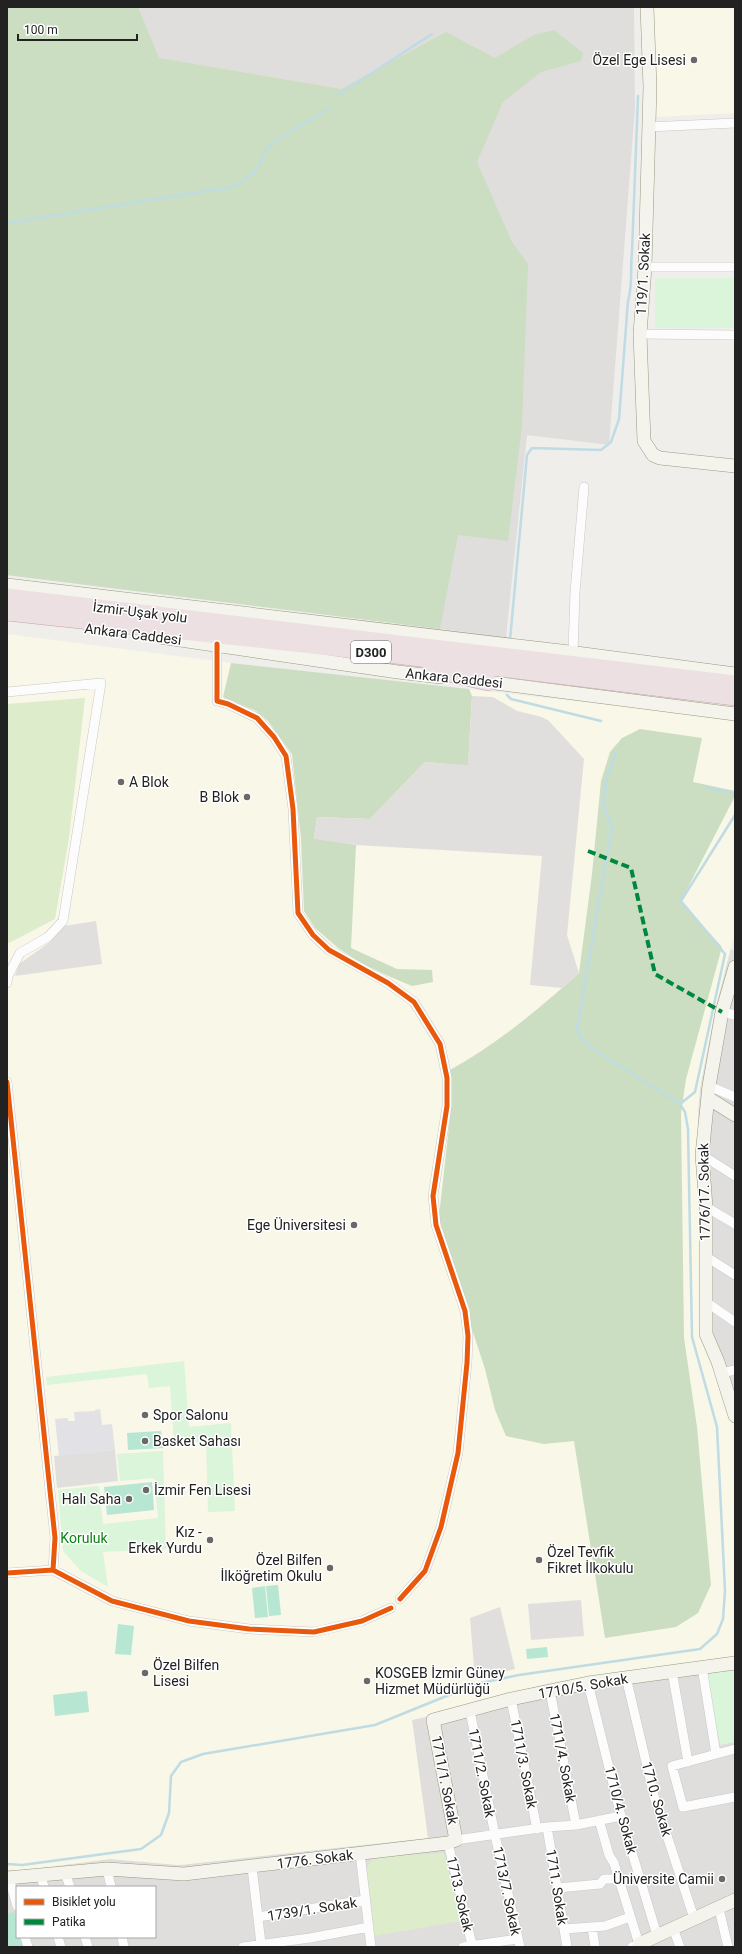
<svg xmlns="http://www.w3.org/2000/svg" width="742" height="1954" viewBox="0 0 742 1954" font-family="Roboto,sans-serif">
  <rect width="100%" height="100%" fill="#f0eeeb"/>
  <!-- residential -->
  <path fill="#dfdedc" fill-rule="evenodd" d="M7,7H634L635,108L609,445L527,435L506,637L7,575Z
    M730,949L735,951V1417L704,1336L698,1114L700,1088L715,1010Z
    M735,1658V1947H7V1870H18L110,1859L179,1865L427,1838L412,1720ZM17,1887H155V1937H17Z"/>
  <!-- education -->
  <path fill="#f8f7e8" d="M652,7H735V113L654,117Z
    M7,634L231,663L735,719V932L715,1010L700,1088L698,1114L704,1336L734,1424L735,1658L551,1682L412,1720L428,1838L179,1865L110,1859L18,1871L7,1870Z"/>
  <!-- grass -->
  <path fill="#ddeccb" d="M85,698L69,838L55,919L7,944V704Z
    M444,1853L461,1921L374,1936L366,1868L374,1857Z"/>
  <!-- forest -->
  <path fill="#cbdec1" d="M7,7H138L159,58L341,89L446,32L495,58L534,35L554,30L583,53L581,61L541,72L503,102L477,162L512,242L528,264L522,426L508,541L458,535L440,629L7,575Z
    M231,663L469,689L472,696L468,766L425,762L370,819L317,817L314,838L356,845L351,948L397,969L432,970L433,982L412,986L386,975L361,963L338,948L315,928L304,911L301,839L292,754L268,721L256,711L223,697Z
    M640,729L702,738L693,782L735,791V796L681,901L722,947L686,1079L681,1113L684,1338L697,1427L711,1585L698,1613L676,1627L605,1638L574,1441L544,1444L506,1436L495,1410L485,1369L438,1225L452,1100L450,1070C497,1044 539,1009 579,973L592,874L601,781L610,752L622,738Z"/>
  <!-- park -->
  <path fill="#daf5da" d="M655,278H735V328H655Z
    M184,1361L189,1427L231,1423L235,1511L208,1512L206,1442L174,1443L170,1386L149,1388L147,1374L47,1385L46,1377Z
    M163,1451L166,1549L103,1552L108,1587L81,1571L63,1551L58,1490L99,1486L103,1524L158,1518L154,1478L120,1481L117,1454Z
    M735,1668V1742L720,1745L705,1670Z"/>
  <!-- pitch -->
  <path fill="#b7e6d2" d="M161,1431L163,1448L128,1450L127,1433Z
    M152,1482L154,1510L107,1515L104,1487Z
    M278,1585L281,1615L269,1616L266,1586Z
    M265,1586L268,1617L255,1618L252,1588Z
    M118,1624L134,1626L131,1655L115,1654Z
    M547,1647L548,1657L527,1659L526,1649Z
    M87,1691L89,1712L55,1716L53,1695Z
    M14,1912L17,1925V1937H20L23,1947H7V1914Z"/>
  <!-- parking -->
  <path fill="#e0dfde" d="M472,696L493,697L517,711L542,717L549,721L584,759L567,935L579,973L562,988L530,985L542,856L356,845L314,839L317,817L370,819L425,762L468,765Z
    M96,921L102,964L15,976L19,964L50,942L64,926Z
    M115,1450L118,1481L57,1488L54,1456Z
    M581,1600L584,1636L531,1640L528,1604Z
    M500,1607L515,1669L475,1679L470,1618Z"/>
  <!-- plaza -->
  <path fill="#e2e1e5" d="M100,1409L102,1425L112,1424L115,1450L59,1456L55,1419L68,1418V1421H75L74,1412L95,1411V1410Z"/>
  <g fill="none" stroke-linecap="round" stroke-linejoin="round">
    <!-- stream -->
    <path stroke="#bfdbe3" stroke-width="2.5" d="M338,95L432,34
      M7,223L212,190C232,190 247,181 259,166C263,161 263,152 269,147C285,133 309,121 328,109
      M510,640L527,455L532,448L601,450L611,442L619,419L628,301C633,285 630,269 632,252L638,96
      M507,695L511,699L601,721
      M706,787L735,794
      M680,1104L695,1092L725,954L681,901L735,815
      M7,1864L22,1865L141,1849L161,1835L169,1813L171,1776L181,1762L203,1754L375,1725L476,1684L519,1675L700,1649L717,1634L723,1619L725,1591L717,1427L692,1337L688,1129L685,1112L680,1104L587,1045L581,1038L577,1029L612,827L603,806L607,777L616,753"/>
    <!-- street casing -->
    <g stroke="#c9c8c7" stroke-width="10">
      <path id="street" d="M648,127L735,123
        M645,267H735
        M640,334L735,335
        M217,644V701L228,704L257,718L274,737L286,756L293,809L298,913L313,935L329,950L388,983L414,1002L440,1044L447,1078V1106L433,1196L436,1225L465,1311L468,1336L467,1363L458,1453L441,1527L425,1571L400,1599
        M573,653L575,592L584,487
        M7,692L101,683L63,921L48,937L20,953L8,976L7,983
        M722,1012L735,1015
        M7,1082L55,1538L53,1570
        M709,1086L735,1097
        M702,1155L735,1176
        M706,1207L735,1224
        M705,1256L735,1275
        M706,1302L735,1322
        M721,1373L735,1370
        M7,1573L53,1570L112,1601L189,1621L249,1629L314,1632L362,1621L391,1608
        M702,1667L716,1754
        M672,1671L688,1762
        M626,1677L654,1796L694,1918
        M588,1683L621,1816L657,1935
        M550,1691L576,1825
        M511,1699L537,1829
        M470,1711L495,1835L520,1947
        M735,1749L672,1766L683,1807L735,1797
        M599,1820L609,1855L614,1863L639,1944L632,1947
        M547,1827L567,1947
        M456,1840L547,1827L576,1825L621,1816
        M448,1843L472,1945
        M360,1853L371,1947
        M252,1867L261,1944
        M107,1869L111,1887
        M65,1873L70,1887
        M41,1876L44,1887
        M9,1878L17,1906
        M558,1888L600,1884L604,1879H617
        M714,1909L720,1913L728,1947
        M258,1917L365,1900
        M592,1927L595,1947
        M673,1928L680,1947
        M564,1929L605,1926L630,1917
        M25,1937L28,1947
        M58,1937L61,1947
        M85,1937L88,1947
        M122,1937L124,1947
        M243,1947L310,1938L369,1927
        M463,1947L517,1939"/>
    </g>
    <!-- secondary casing -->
    <g stroke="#999a82" stroke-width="14">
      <path id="secondary" d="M647,7L650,87L645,267L640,334L644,441L653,455L660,458L735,466
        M7,585L561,651L735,674
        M160,637L398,672L441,677
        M479,681L735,714
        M735,967L722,1012L709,1086L702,1155L706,1207V1334L718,1362L735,1416
        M708,1098L735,1115
        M7,1878L107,1869L184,1874L448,1843L456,1840L433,1720L511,1699L588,1683L735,1663
        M640,1947L639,1944L735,1900"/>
    </g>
    <!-- highway casing -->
    <g stroke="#c5a2ac" stroke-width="18">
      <path id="highway" d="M7,597L735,684
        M7,612L339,648L735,697
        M431,669L488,682"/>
    </g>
    <!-- street -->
    <use href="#street" stroke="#fdfcfc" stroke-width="9"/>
    <!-- secondary -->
    <use href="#secondary" stroke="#f4f4ed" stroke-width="13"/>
    <!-- highway -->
    <use href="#highway" stroke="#ece0e2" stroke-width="17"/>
    <!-- quiet -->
    <path stroke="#00873e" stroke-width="4" stroke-dasharray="8 4" stroke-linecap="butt" d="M588,851L631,868L655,974L722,1012"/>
    <!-- cycleway casing -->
    <g stroke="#fff" stroke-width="8">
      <path id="cycleway" d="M217,644V701L228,704L257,718L274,737L286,756L293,809L298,913L313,935L329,950L388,983L414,1002L440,1044L447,1078V1106L433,1196L436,1225L465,1311L468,1336L467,1363L458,1453L441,1527L425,1571L400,1599
        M7,1082L55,1538L53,1570
        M7,1573L53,1570L112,1601L189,1621L249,1629L314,1632L362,1621L391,1608"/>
    </g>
    <!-- cycleway -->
    <use href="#cycleway" stroke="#e8590c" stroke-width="5"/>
  </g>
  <!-- markers -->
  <g fill="#6a6968" stroke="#fff" stroke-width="1.5">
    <circle cx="694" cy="60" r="4"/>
    <circle cx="121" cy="782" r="4"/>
    <circle cx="247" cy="797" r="4"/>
    <circle cx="354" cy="1225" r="4"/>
    <circle cx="145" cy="1415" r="4"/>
    <circle cx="145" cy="1441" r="4"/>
    <circle cx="146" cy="1490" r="4"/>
    <circle cx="129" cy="1499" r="4"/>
    <circle cx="210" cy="1540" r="4"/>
    <circle cx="539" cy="1560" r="4"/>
    <circle cx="330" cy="1568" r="4"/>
    <circle cx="145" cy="1673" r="4"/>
    <circle cx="367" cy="1681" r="4"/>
    <circle cx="722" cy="1879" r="4"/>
  </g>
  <g text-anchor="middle" stroke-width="3" stroke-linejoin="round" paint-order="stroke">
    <!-- shield labels -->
    <rect fill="#fff" stroke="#646464" stroke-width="1" x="351" y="641" width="40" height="22" rx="3"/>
    <g font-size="13" font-weight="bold" fill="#222">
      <text x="371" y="657">D300</text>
    </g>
    <!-- poi labels -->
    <g font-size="14" fill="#222" stroke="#fff" text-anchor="end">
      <text x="686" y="65">Özel Ege Lisesi</text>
      <text x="129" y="787" text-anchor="start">A Blok</text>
      <text x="239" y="802">B Blok</text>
      <text x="346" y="1230">Ege Üniversitesi</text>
      <text x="153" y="1420" text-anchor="start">Spor Salonu</text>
      <text x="153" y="1446" text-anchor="start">Basket Sahası</text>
      <text x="154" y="1495" text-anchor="start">İzmir Fen Lisesi</text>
      <text x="121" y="1504">Halı Saha</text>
      <text x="202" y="1537">Kız -<tspan x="202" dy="16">Erkek Yurdu</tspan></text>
      <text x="547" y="1557" text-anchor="start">Özel Tevfik<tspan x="547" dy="16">Fikret İlkokulu</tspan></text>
      <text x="322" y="1565">Özel Bilfen<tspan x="322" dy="16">İlköğretim Okulu</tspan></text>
      <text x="153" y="1670" text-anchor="start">Özel Bilfen<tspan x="153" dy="16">Lisesi</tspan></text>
      <text x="375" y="1678" text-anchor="start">KOSGEB İzmir Güney<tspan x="375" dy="16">Hizmet Müdürlüğü</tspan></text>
      <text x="714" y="1884">Üniversite Camii</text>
    </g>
    <!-- street labels -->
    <g font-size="14" fill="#222" stroke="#fff">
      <text transform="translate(643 274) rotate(-87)" y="5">119/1. Sokak</text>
      <text transform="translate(140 612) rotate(7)" y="5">İzmir-Uşak yolu</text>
      <text transform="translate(133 634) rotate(7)" y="5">Ankara Caddesi</text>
      <text transform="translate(454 678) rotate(6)" y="5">Ankara Caddesi</text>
      <text transform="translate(704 1192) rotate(-91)" y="5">1776/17. Sokak</text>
      <text transform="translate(583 1686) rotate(-10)" y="5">1710/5. Sokak</text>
      <text transform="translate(563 1758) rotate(79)" y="5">1711/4. Sokak</text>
      <text transform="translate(524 1764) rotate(79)" y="5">1711/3. Sokak</text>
      <text transform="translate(482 1773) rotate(79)" y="5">1711/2. Sokak</text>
      <text transform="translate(445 1780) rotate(79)" y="5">1711/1. Sokak</text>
      <text transform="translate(657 1799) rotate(74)" y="5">1710. Sokak</text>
      <text transform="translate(621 1810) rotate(75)" y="5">1710/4. Sokak</text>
      <text transform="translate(315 1859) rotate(-7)" y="5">1776. Sokak</text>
      <text transform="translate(557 1887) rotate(81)" y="5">1711. Sokak</text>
      <text transform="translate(507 1891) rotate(78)" y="5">1713/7. Sokak</text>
      <text transform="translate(460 1894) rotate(77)" y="5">1713. Sokak</text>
      <text transform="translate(312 1909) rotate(-9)" y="5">1739/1. Sokak</text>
    </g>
    <!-- park labels -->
    <g font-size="14" fill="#0c8416" stroke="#fff">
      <text x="84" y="1543">Koruluk</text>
    </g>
  </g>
  <!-- border -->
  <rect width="742" height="1954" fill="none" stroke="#222222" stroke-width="16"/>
  <!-- legend -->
  <rect x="16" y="1886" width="140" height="52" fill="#ffffff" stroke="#a7a7a7"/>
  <rect x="24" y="1899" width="20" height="6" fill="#e8590c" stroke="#a7a7a7"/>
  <text x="52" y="1906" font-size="12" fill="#222222">Bisiklet yolu</text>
  <rect x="24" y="1919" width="20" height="6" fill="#00873e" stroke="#a7a7a7"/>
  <text x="52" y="1926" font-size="12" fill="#222222">Patika</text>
  <!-- scale -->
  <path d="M18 34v6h119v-6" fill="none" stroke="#222222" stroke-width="2"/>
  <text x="24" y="34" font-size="12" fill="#222222" stroke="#ffffff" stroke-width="3" paint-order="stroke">100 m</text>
</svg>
